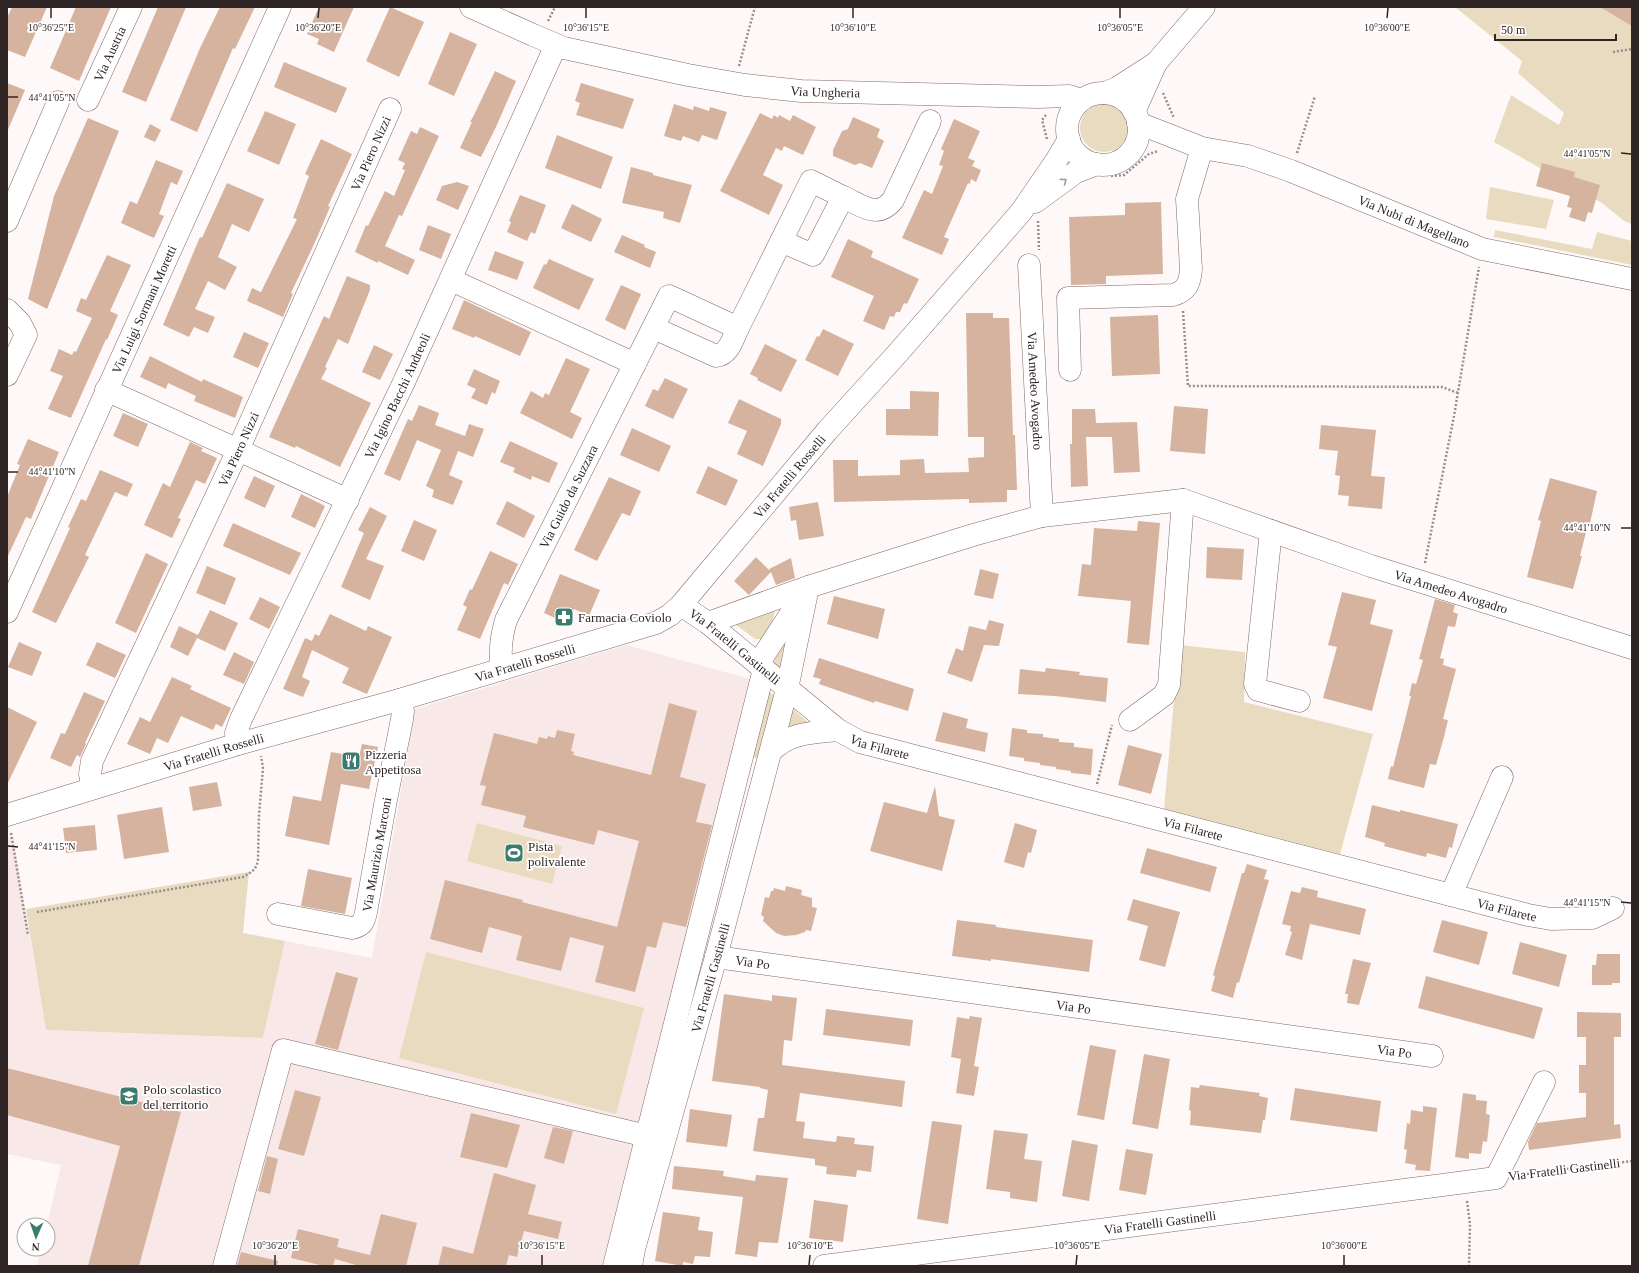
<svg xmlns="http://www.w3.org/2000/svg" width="1639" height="1273" viewBox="0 0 1639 1273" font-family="Georgia,serif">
  <rect width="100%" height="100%" fill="#fef8f8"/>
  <!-- built -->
  <path fill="#f8e9e8" d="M626,645L761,682L614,1266H37L41,1249H48V1225H47L61,1165L7,1154V838L13,836L46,1030L263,1038L285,941L372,958L415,709Z"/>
  <!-- green -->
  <path fill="#e9dbc0" d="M1455,7H1632V224L1624,221L1602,203L1494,142L1511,95L1559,125L1564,113L1518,73L1522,61Z
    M1080 128a24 24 0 1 1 48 0a24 24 0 1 1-48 0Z
    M1490,187L1554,200L1546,229L1486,219Z
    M1495,230L1592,249L1597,232L1632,241V265L1494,237Z
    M775,611L768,639H755L732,622Z
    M784,639L790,643L783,671L773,664Z
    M1179,645L1245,652L1244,702L1373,734L1340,854L1164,809Z
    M767,690L778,698L759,759L749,756Z
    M793,709L811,725L788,731Z
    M477,823L562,846L552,884L467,861Z
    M249,872L243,933L285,941L263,1038L46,1030L26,909Z
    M426,952L644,1008L616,1114L399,1058Z"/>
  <!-- building -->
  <path fill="#d5b39e" d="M12,7H47L25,57L7,50V18Z
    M76,7H111L79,81L50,68Z
    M158,7H186L146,102L122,92Z
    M220,7H255L235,49L233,48L197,132L170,120L200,48Z
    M319,7H354L334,52L317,44L319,39L307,34Z
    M390,7L424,22L399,77L366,61Z
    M1600,7H1632V26Z
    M450,32L477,44L454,96L428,84Z
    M284,62L347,88L336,113L274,87Z
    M495,71L516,81L496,127L481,157L460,148L472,122H470L473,117Z
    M7,83L25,90L7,132Z
    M581,83L634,99L623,129L576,115L580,103L575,101Z
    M674,104L693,110L694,106L709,111L710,107L727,112L717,140L702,135L699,142L683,136L681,141L664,136Z
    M265,111L296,124L279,165L247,151Z
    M760,113L772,119L774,115L778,118L779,115L790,121L793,115L816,127L803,155L784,146L782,151L776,148L763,175L783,185L769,215L720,191Z
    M853,117L880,129L877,137L884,141L872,168L860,163L855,165L833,156V150L842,131L848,129Z
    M88,118L119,131L47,309L28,299L54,196Z
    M954,119L980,131L968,158L975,161L972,166L981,170L976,182L971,179L970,184L968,183L944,237L949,239L942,255L902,238L924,190L932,194L943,166L939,165L944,151L941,149Z
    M150,124L161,130L155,142L144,137Z
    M420,127L439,136L402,216L399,215L385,246L415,260L408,275L378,261V263L355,252L366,225L368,226L385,191L394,196L405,170L402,169L405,163L398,160L411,131L417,134Z
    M557,135L613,157L601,189L545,168Z
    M321,139L352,154L328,206L330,207L316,240L291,293L293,294L283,317L247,301L252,288L261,292L297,219L293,218L309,176L305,174Z
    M156,160L183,171L177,185L171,182L159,214L164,216L154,238L121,223L130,201L137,204Z
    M1542,163L1575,172L1574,177L1600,185L1592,213L1588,212L1585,222L1569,217L1572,208L1567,207L1570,196L1536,186Z
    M631,167L653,173V175L692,185L680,223L663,218L664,212L622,203Z
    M457,182L469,186L458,210L436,200L442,186Z
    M227,183L264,199L249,232L232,224L218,257L237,267L225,290L208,281L195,309L215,317L208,333L194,327L189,337L163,325L200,237L202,238Z
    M520,195L546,205L535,234L531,232L527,241L507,232L511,222L509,221Z
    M1161,202L1163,274L1106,276V284L1071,285L1069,217L1125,215V203Z
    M572,204L602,219L591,242L561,228Z
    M428,225L451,234L441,259L419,250Z
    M622,235L645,245L644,247L656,252L650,268L614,252Z
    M848,239L873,251L871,257L919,279L907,304L904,303L900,312H896L894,317L890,316L884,330L863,321L874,296L831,277Z
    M495,251L524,262L517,280L488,270Z
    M107,255L131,265L110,311L118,315L107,340L106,339L71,418L48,409L63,376L50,371L59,349L72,355L74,351L76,352L92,318L76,311L81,298L86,300Z
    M549,259L594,279L579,310L533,288L544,264L546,265Z
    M347,276L370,285V290L348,344L338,339L325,367L327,368L321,379L371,403L340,467L296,446L295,448L269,437L324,316L329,319Z
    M621,285L641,294L625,330L605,320Z
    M464,300L531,332L520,356L475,336L474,338L452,329Z
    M966,313H993V318H1009L1013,435H1015L1017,490H1007V502L969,503V499L834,502L833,460H858V476L900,475V460L924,459L925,473L969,472L968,458L984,457V437H968Z
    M1158,315L1160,374L1112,376L1110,317Z
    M823,329L854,344L838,376L805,360L817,336L819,337Z
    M244,332L269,343L258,368L233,357Z
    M765,344L797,360L781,392L757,380L758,378L750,374Z
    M374,345L393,354L380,380L362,372Z
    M150,356L202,382L203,379L243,397L235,418L194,401L196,396L168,383L166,389L140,377Z
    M566,358L590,369L570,412L582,418L572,439L520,413L531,391L543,398L545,393L549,395Z
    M474,369L500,381L495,394L492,392L487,405L471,398L476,389L467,385Z
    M665,378L688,389L673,419L645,406L653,389L658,391Z
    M910,391L939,392L938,436L886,435V409H910Z
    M739,399L781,419V424L763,466L737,454L747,431L728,423Z
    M419,405L439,413L435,425L465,436L469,424L484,429L473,457L458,451L449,475L463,481L453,505L432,497L434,490L426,486L441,450L417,440L400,481L384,474L408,419L412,421Z
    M1174,406L1208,409L1205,454L1170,451Z
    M1072,409H1095L1096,423L1137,422L1140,472L1114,473L1112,437H1086L1088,486L1071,487L1070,444H1072Z
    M123,413L148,424L138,447L113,436Z
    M1321,425L1376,430L1371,476L1385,477L1382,509L1348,506L1349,496L1338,495L1340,476L1335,475L1338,451L1319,449Z
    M632,428L671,446L659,472L620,455Z
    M28,439L59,452L31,519L26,517L7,558V497L20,465L17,464Z
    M510,441L558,463L549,483L532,476L531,480L513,472L515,468L500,462Z
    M190,442L203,448L201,451L217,458L205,484L196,480L178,518L181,519L172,538L144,525L163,483L170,487Z
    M708,466L738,480L726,506L696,493Z
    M100,470L133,484L127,497L115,492L85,555L89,557L56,623L32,612L70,528L68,527L81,499L86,501Z
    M254,476L275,486L265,508L244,498Z
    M609,477L641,491L630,516L622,513L597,561L574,550Z
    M1550,478L1597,491L1589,528H1587L1580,556H1582L1573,589L1527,577L1541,521L1538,520Z
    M301,494L325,506L315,528L291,517Z
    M507,501L535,516L524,538L496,524Z
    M818,502L824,536L799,540L796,520L791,521L789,507Z
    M370,507L387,516L366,559L384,566L370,600L341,587L364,533L358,530Z
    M414,520L437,530L424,561L401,551Z
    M1138,521L1160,523L1149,645L1127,643L1131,601L1078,596L1082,564L1091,565L1094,528L1137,531Z
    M233,523L301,553L290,575L223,546Z
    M1207,547L1244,549L1242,580L1206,578Z
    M490,551L518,564L508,585L504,583L480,639L457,630L467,607L463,605L470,589L472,590Z
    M146,553L168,564L136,633L115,623Z
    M756,557L770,571L769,569L791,558L795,578L776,585L771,572L749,595L734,581Z
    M207,566L236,578L225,605L196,593Z
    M980,569L999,574L993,599L974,595Z
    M560,574L600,590L589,616L574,609L568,624L544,613Z
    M1342,592L1376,600L1370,624L1393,630L1372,711L1323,698L1337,647L1328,645Z
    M834,596L885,609L878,639L827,624Z
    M260,597L280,607L269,629L249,619Z
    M1435,599L1455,605L1453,612L1458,614L1455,627L1448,626L1440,658L1444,659L1443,665L1456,669L1443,719L1448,720L1444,737L1436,765L1430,764L1424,788L1388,779L1391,766L1393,767L1411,696H1409L1412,683L1416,684L1423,660L1419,659Z
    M210,610L238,623L225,651L197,638L188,656L170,647L179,626L198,635Z
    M330,614L366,631L368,626L392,637L367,694L342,683L349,668L312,650L302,677L310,681L303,697L283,689L305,638L312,641L315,634L319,636Z
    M989,620L1004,624L999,646L984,645L972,682L947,673L956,648L963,651L969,626L986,630Z
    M19,642L42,652L32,676L8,667Z
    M97,642L126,655L115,678L86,665Z
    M234,652L254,662L244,684L223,675Z
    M819,658L914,689L908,711L875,701L874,703L819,684L821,679L813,677Z
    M1046,668L1080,672L1079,675L1108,678L1106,702L1055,696L1018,694L1020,669L1045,672Z
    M172,677L192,686L190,689L231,708L222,727L216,724L213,730L181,716L168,743L157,738L150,754L127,744L140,717L150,722Z
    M84,692L105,701L85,743L86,744L80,757L77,755L71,767L50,758L61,733L65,734Z
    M669,703L697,711L680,777L706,784L696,822L712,825L686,927L663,922L656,948L647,946L635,992L595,982L604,946L570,937L561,971L516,960L522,936L489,927L482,953L430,939L445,880L523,900L522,902L617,927L639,841L598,830L594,845L523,827L526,816L481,805L486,786L480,785L494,733L537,744L539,737L547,739L548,736L555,738L557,730L575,734L571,751L574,752L573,755L651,775Z
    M7,707L37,722L7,785Z
    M943,712L968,719L966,728L988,733L985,752L935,741Z
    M1012,728L1027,730V733L1043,734V737L1059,739V742L1074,743V747L1093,749L1091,775L1071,773V771L1056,769V767L1040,765V763L1024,761V758L1009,756Z
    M362,744L378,747L369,789L341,784L329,845L285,836L293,796L321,801L331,752L359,757Z
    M1128,745L1162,754L1151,794L1118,785Z
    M217,782L222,806L193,811L189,787Z
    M935,786L939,816L955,820L942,871L870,851L884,802L927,813Z
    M1372,805L1400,812V810L1458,824L1452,848L1449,847L1446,858L1427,853L1426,857L1384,846L1385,843L1365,837Z
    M162,807L169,852L124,859L117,815Z
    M1015,823L1037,830L1031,853L1028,852L1024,868L1004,862Z
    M95,825L97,850L66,853L63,828Z
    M1147,848L1217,867L1210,892L1140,873Z
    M1247,864L1267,870L1264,879L1269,880L1239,983L1237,982L1233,998L1211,991L1215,976L1213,975L1242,873H1244Z
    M308,869L352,878L345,914L301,906Z
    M786,886L802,890L801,895L812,898V907L817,908L811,931L806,930L805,932L796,935L784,936L776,933L763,921L764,917L761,915L765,897L769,898L771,891H773L774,888L785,891Z
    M1302,887L1318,891L1317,897L1366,909L1360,935L1310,924L1302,960L1285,955L1292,932L1290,931L1291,926L1282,924L1291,891L1300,893Z
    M1133,899L1180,912L1165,967L1139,960L1148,926L1127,920Z
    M957,920L996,925V927L1093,940L1089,972L991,959V961L952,956Z
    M1442,920L1488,932L1479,965L1433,952Z
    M1520,942L1567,955L1559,987L1512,974Z
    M1597,954H1620V983H1612V985H1592V965H1596Z
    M1353,959L1371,963L1359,1005L1347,1003L1348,994H1345Z
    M336,972L358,978L338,1050L315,1044Z
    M1426,976L1543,1008L1534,1039L1418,1008Z
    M724,994L772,1001V995L797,998L792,1041L784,1040L782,1065L905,1081L902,1107L800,1093L796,1121L805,1122L803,1138L836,1142L837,1136L855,1138L854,1144L874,1146L871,1172L857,1170L856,1177L826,1174L827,1167L815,1165V1159L753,1151L758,1118H764L768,1090L760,1088V1087L712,1081Z
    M826,1009L913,1020L910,1046L823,1035Z
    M1577,1012L1621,1013V1037H1614V1125L1620,1124L1621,1138L1529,1150L1528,1142L1537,1123L1586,1117V1093H1579V1065H1586V1037H1577Z
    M970,1016L982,1018L974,1066L979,1067L974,1096L956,1093L961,1059L951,1057L957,1017L969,1019Z
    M1090,1045L1116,1050L1104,1120L1077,1115Z
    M1144,1054L1170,1059L1158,1129L1132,1124Z
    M7,1068L181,1112L139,1266H88L120,1146L7,1115Z
    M1200,1085L1260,1093L1259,1096L1268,1098L1265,1120H1263L1261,1133L1190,1125L1191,1111L1189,1110L1191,1087L1199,1088Z
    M1295,1088L1381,1101L1377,1132L1290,1120Z
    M295,1090L321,1097L304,1156L278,1149Z
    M1463,1093L1476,1095V1100L1487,1101L1486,1114L1490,1115L1487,1142L1483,1141L1481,1154L1469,1153V1159L1455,1157Z
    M1423,1106L1437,1108L1430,1171L1415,1170L1416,1165L1405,1163L1407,1150L1404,1149L1407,1123L1410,1124L1411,1110L1423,1112Z
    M690,1109L732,1115L727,1147L686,1142Z
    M471,1113L520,1125L507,1168L460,1157Z
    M932,1121L962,1125L948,1224L917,1219Z
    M553,1127L573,1131L564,1164L544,1158Z
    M994,1130L1028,1134L1024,1159L1042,1161L1037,1202L1010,1198V1192L986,1189Z
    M1072,1140L1098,1145L1089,1201L1062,1196Z
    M1126,1149L1153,1154L1146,1195L1119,1190Z
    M267,1156L278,1159L270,1194L258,1191Z
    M674,1166L724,1171L723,1176L755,1181L756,1175L788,1178L778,1243L759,1242L757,1257L735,1254L743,1197L672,1189Z
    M494,1173L536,1185L528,1214L562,1222L558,1239L524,1231L517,1257L509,1255L506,1266H438L443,1246L473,1254Z
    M814,1200L848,1205L843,1242L809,1238Z
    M663,1212L700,1217L698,1230L713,1232L710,1257L695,1256L693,1264L683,1262V1266L655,1261Z
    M381,1214L417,1223L406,1266H359L335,1259L333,1266H324L291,1258L298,1229L339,1239L337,1247L370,1255Z
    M241,1252L278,1261L277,1266H237Z"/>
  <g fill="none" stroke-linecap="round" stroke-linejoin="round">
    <!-- minor casing -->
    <g stroke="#806967" stroke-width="23">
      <g id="minor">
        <path id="s1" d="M471,7L533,35L564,48L688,75L745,85L801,91L1038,97L1069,96L1081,100"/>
        <path d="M1105,93L1117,88L1156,63"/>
        <circle cx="1103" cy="129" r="36"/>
        <path id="s2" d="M88,100L131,7"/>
        <path d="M1134,112L1156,63L1204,7"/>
        <path id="s3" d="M1138,123L1202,148L1248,156L1291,171L1482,249L1632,279"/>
        <path d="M843,197C862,205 877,220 893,200L930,121"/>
        <path d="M1035,202L1076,172L1097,164"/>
        <path d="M7,221L58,102"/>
        <path id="s4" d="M1029,265L1042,516"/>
        <path d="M452,279L460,284L635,364"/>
        <path d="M7,310L20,323L26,335L7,375"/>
        <path d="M738,328L811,181L843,197L813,255L781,241"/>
        <path d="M1070,370L1068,298L1173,295C1187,291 1190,283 1191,269L1187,199L1202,148"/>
        <path d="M106,390L348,500"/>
        <path d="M1271,531L1255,684L1258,690L1299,701"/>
        <path id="s5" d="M681,605L708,623L838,730L860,742L1528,915L1551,919L1592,918L1613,908"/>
        <path id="s6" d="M7,612L280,7"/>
        <path id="s7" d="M708,623L808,587L973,535L1042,516L1183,500L1371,566L1632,648"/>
        <path d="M758,664L801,598"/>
        <path id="s8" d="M502,669C499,651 501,637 506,620L669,296L738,328C733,338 729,355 716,356L654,328"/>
        <path d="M1130,720L1164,695L1169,685L1183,500"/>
        <path id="s9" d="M238,744L236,733L241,719L404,382L556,45"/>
        <path d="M771,751C791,732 812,733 838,730"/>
        <path id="s10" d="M93,788L90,774L92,761L238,450L390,109"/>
        <path id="s11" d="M7,815L238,744L399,700L656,623L670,615L681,605L827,431L897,354L1021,212L1056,161L1069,139"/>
        <path d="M1451,895L1502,777"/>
        <path id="s12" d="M278,914L352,928C362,926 364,922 366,912L385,805L402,719L403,711L399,700"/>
        <path id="s13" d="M716,957L1432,1056"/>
        <path d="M224,1266L283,1050L647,1136"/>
        <path d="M614,1266L764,669"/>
        <path id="s14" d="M631,1266L634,1249L716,957L787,689L808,587"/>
        <path id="s15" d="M824,1266L1496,1178L1544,1082"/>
      </g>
    </g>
    <!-- path -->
    <path stroke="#968e8e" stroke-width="2.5" stroke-dasharray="2 2" stroke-linecap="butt" d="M548,21L555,7
      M1613,52L1632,49
      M739,66L755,7
      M1163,93L1174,118
      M1046,115L1042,120L1047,139
      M1297,153L1315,96
      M1111,176L1124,175L1149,154L1158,151
      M1038,221L1039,250
      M1183,311L1188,386L1442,387L1458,393
      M1425,563L1454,416L1479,267
      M1097,784L1112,725
      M11,833L28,935
      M37,912L243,877C252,872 257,869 258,859L259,815L263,768L261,756
      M1519,1175L1632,1161
      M1467,1201L1470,1224L1469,1266"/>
    <!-- minor -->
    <use href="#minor" stroke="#fff" stroke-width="22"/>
  </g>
  <!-- one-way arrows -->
  <defs><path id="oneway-chevron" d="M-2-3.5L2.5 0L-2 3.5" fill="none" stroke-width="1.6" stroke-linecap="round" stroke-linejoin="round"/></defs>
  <use stroke="#a19d9d" href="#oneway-chevron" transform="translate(1064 181) rotate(-37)"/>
  <!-- ticks -->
  <path fill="none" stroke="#2f2525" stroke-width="1.5" d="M51,18V8M318,18L319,8M586,18V8M853,18V8M1120,18V8M1387,18L1388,8M8,97H18M1621,153L1631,154M8,472H18M1621,528H1631M8,846L18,847M1621,902L1631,903M275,1265V1255M542,1265V1255M809,1265L810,1255M1076,1265L1077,1255M1344,1265V1255"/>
  <!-- icons -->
  <defs>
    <g id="pharmacy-square" transform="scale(1)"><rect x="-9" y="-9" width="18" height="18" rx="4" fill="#3a7d6f" stroke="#fff"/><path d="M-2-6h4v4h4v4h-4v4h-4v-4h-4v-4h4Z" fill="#fff"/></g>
    <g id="restaurant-square" transform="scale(1)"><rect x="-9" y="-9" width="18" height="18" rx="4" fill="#3a7d6f" stroke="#fff"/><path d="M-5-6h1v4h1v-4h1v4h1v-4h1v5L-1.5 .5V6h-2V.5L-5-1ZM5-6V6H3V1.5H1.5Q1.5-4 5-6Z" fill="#fff"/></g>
    <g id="stadium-square" transform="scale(1)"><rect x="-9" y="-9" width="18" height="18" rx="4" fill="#3a7d6f" stroke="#fff"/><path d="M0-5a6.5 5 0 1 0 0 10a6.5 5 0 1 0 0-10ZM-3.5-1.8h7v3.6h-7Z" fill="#fff"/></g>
    <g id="school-square" transform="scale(1)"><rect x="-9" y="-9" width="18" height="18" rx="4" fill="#3a7d6f" stroke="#fff"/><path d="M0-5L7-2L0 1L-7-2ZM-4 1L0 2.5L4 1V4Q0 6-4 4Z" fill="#fff"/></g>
  </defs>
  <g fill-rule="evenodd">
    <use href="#pharmacy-square" x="564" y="617"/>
    <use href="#restaurant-square" x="351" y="761"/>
    <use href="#stadium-square" x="514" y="853"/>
    <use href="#school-square" x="129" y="1096"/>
  </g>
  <g text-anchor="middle" stroke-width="3.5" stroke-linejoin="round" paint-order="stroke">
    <!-- street labels -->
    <g font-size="13" fill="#2f2525" stroke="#fff">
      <text dy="5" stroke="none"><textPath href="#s2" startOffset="51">Via Austria</textPath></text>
      <text dy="5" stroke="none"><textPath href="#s1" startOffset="367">Via Ungheria</textPath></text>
      <text dy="5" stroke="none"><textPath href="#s10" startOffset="696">Via Piero Nizzi</textPath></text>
      <text dy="5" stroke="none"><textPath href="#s3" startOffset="294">Via Nubi di Magellano</textPath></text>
      <text dy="5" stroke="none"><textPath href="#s6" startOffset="332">Via Luigi Sormani Moretti</textPath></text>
      <text dy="5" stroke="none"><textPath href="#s4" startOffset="126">Via Amedeo Avogadro</textPath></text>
      <text dy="5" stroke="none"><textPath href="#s9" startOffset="385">Via Igino Bacchi Andreoli</textPath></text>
      <text dy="5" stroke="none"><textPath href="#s10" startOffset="372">Via Piero Nizzi</textPath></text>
      <text dy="5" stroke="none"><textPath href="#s11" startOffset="876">Via Fratelli Rosselli</textPath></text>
      <text dy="5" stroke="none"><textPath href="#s8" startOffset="188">Via Guido da Suzzara</textPath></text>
      <text dy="5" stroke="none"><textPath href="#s7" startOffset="776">Via Amedeo Avogadro</textPath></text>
      <text dy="5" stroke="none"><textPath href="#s5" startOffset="68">Via Fratelli Gastinelli</textPath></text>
      <text dy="5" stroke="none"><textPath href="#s11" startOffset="540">Via Fratelli Rosselli</textPath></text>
      <text dy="5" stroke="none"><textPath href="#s5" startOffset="246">Via Filarete</textPath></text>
      <text dy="5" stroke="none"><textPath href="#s11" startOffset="216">Via Fratelli Rosselli</textPath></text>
      <text dy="5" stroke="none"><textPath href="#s5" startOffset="570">Via Filarete</textPath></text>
      <text dy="5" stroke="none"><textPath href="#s12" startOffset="157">Via Maurizio Marconi</textPath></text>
      <text dy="5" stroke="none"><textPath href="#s5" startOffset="894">Via Filarete</textPath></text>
      <text dy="5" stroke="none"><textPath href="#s13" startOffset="37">Via Po</textPath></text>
      <text dy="5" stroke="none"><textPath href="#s14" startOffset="299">Via Fratelli Gastinelli</textPath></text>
      <text dy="5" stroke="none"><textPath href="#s13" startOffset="361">Via Po</textPath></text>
      <text dy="5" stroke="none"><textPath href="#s13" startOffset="685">Via Po</textPath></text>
      <text transform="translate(1564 1169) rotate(-7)" y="5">Via Fratelli Gastinelli</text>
      <text dy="5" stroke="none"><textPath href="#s15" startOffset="339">Via Fratelli Gastinelli</textPath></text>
    </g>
    <!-- poi labels -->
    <g font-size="13" fill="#2f2525" stroke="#fff" text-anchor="start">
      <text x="578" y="622">Farmacia Coviolo</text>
      <text x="365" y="759">Pizzeria<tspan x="365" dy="15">Appetitosa</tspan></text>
      <text x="528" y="851">Pista<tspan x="528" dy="15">polivalente</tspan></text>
      <text x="143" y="1094">Polo scolastico<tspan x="143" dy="15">del territorio</tspan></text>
    </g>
  </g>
  <g font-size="10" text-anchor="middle" fill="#2f2525" stroke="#fff" stroke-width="3.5" stroke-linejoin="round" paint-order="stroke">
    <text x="51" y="31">10°36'25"E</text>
    <text x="318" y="31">10°36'20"E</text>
    <text x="586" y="31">10°36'15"E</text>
    <text x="853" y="31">10°36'10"E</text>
    <text x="1120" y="31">10°36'05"E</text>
    <text x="1387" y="31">10°36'00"E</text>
    <text x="52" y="101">44°41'05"N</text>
    <text x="1587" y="157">44°41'05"N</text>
    <text x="52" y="475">44°41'10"N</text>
    <text x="1587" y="531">44°41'10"N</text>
    <text x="52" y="850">44°41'15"N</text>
    <text x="1587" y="906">44°41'15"N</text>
    <text x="275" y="1249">10°36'20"E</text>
    <text x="542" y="1249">10°36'15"E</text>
    <text x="810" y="1249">10°36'10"E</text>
    <text x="1077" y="1249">10°36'05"E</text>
    <text x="1344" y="1249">10°36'00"E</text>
  </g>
  <!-- border -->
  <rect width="1639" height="1273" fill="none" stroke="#2f2525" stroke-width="16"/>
  <!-- north arrow -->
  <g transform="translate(36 1237) rotate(182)"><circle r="19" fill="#ffffff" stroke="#aca8a8"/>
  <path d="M0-3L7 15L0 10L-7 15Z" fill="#3a7d6f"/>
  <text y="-6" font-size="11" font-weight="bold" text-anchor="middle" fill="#2f2525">N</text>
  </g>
  <!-- scale -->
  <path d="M1495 34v6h121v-6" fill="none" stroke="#2f2525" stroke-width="2"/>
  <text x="1501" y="34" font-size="12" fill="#2f2525" stroke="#ffffff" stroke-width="3" paint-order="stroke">50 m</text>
</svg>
